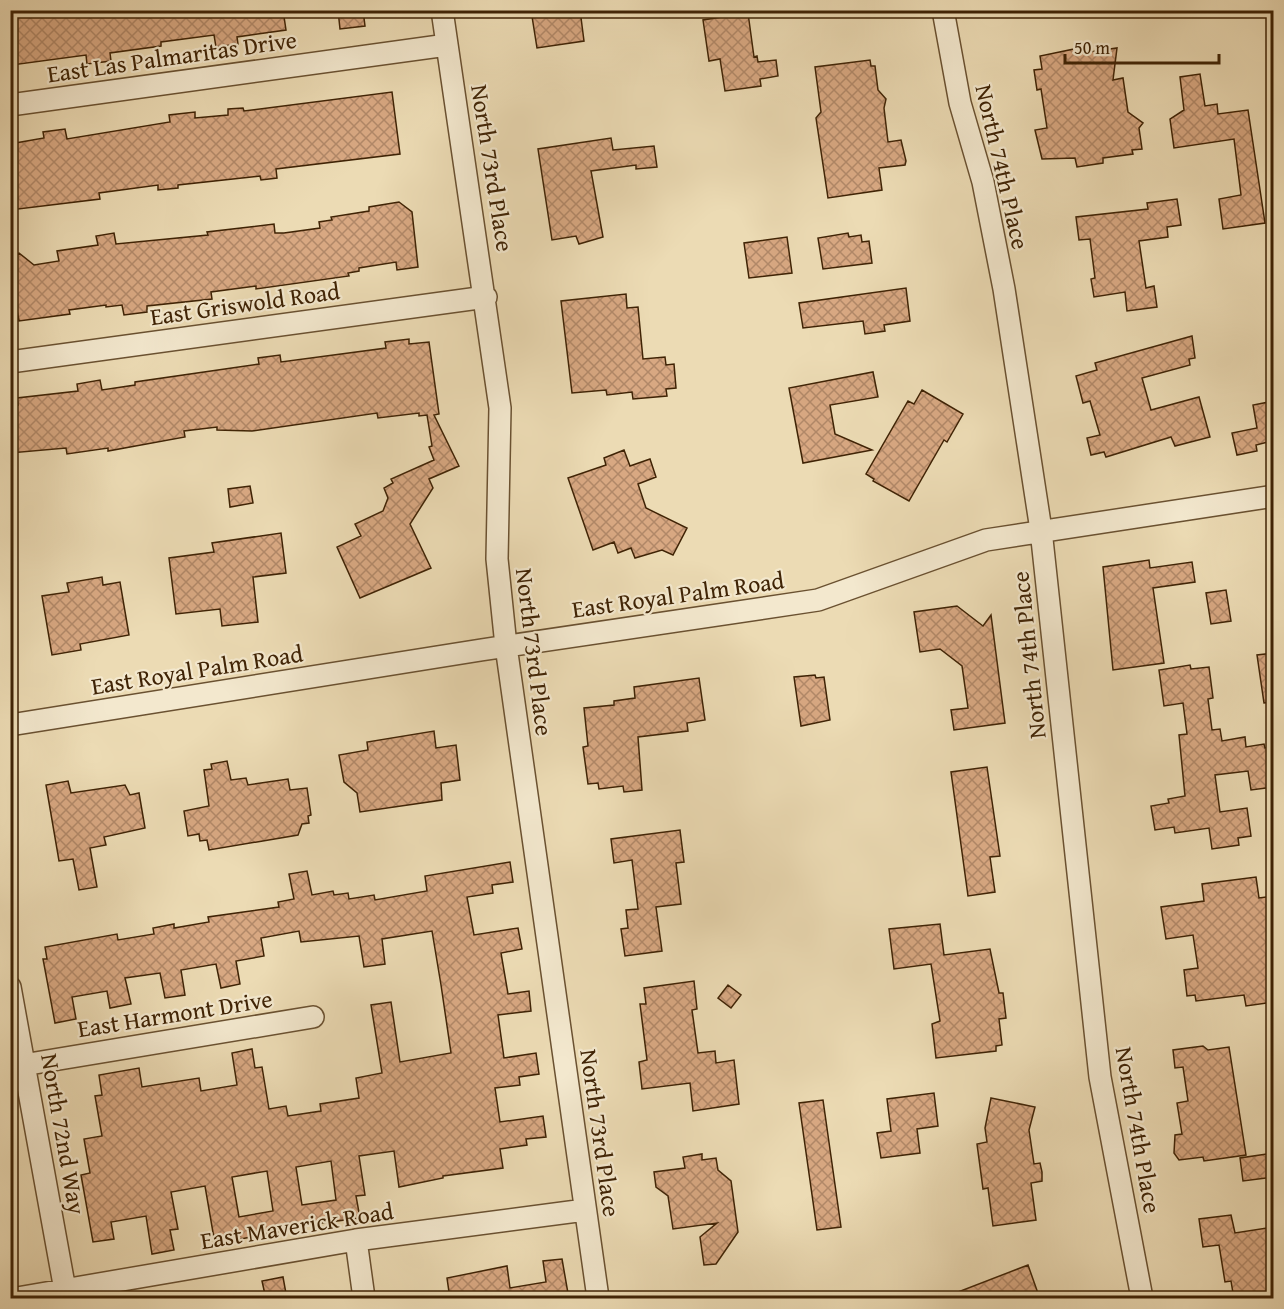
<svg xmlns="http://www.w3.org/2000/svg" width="1284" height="1309" viewBox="0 0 1284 1309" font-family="'Gentium Book Plus',serif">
  <defs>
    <pattern id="building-cross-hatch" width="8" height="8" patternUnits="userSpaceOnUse" patternTransform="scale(1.5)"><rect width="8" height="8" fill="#d8a882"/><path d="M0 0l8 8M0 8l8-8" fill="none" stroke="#b18868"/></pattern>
  </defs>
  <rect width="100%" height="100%" fill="#ecdbb4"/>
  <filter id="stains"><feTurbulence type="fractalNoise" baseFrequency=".00333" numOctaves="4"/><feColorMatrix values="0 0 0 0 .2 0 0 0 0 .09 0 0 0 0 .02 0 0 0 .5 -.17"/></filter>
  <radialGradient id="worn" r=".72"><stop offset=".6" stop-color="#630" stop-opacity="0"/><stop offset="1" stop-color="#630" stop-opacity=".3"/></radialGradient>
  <!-- building -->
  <path fill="url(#building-cross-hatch)" stroke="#3f2305" stroke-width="1.5" fill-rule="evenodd" d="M22,10H283L286,30L237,37L238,44L216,47L214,35L161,42V46L110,53L111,61L87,64L86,55L12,65L10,12Z
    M338,10H363L365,26L340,29Z
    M531,10H580L584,41L537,48Z
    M748,13L754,57L757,56L758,62L776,60L778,76L760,79L761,86L725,91L720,59L709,61L703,20Z
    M1117,48L1113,80L1123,78L1128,112L1143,123L1139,128L1142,149L1132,150L1133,154L1103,158V163L1077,167L1075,158L1042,159L1035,130L1047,128L1041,89L1037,90L1034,70L1042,69L1040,56L1074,49V52L1090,50V52Z
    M870,60L871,66H875L878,90L886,99L884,108L888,142L901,140L906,161L905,165L879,168L882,190L828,198L816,118L821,112L815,67Z
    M1200,74L1205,106L1217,104L1218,114L1248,110L1265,223L1223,229L1219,199L1241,195L1234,139L1174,148L1170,119L1184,110L1180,77Z
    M392,92L400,154L276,169L277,178L261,180L260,176L178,185V188L158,190V185L99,193L100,199L10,210V144L44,138L43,132L65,129L67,139L170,122L169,115L195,112V118L228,115V109L243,108L244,111Z
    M611,138L613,150L654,146L657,167L636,169V165L591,171L603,237L579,244L576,236L552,240L538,149Z
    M1177,199L1181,225L1167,227L1168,237L1139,241L1146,288L1154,286L1157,307L1127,311L1125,292L1094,297L1091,279L1095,278L1090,239L1079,240L1076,217L1148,209L1147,203Z
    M399,202L412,212L418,267L397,270L396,262L359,268V271L348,273L349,276L256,289V286L211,292L212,299L147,306V312L124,315L122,305L106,307V305L69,310L70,314L19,321L16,305L10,306V266L19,253L34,265L59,261L57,251L98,245L96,236L114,233L116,244L208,235L207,232L274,224L275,233H284L320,228L319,222L332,220L331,217L369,211V207Z
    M848,233L849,237L861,235L862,242L869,241L872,263L823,269L818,238Z
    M787,237L792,273L749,278L744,243Z
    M906,288L910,321L884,325L885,331L865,334L863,321L803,328L799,303Z
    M626,294L627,308L638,307L643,359L665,357L666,365L674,364L676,388L666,389L667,396L633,399L632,392L607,395L606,390L572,393L561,301Z
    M1192,336L1195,358L1189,359L1190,365L1142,378L1151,410L1199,397L1210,437L1175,446L1171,437L1106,457L1104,452L1091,455L1087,438L1100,435L1090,401L1083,403L1076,376L1097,370L1095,363Z
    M409,339V344L429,342L439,414L434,415L459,466L429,479L433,488L410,524L431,568L360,598L337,547L361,536L355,524L383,511L388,498L384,488L393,483L391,479L434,460L429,447L432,446L427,415L419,416V413L378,418L377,413L252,431L217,430V427L184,431L185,437L108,451V448L67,454L66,448L10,453V406L18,405L17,398L78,391L77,384L100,380L102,390L135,385V382L259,364L258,358L280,355L281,362L386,348L385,342Z
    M873,372L878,397L830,405L835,434L872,450L803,463L789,388Z
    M922,390L963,414L947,442L944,440L909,501L873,481L874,479L866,474L908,401L914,404Z
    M1274,401V437L1267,438L1268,442L1256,445L1257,451L1237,455L1232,433L1257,428L1253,405Z
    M624,450L630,466L650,459L656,477L638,484L646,508L687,528L673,555L662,550L635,558L631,548L618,553L614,542L593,550L568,478L606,465L604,458Z
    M250,486L253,503L230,507L228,489Z
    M281,533L286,573L253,577L258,622L222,626L220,609L176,614L169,558L214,552L212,543Z
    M1149,560L1150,568L1192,562L1195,582L1153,588L1164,663L1113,670L1103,567Z
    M102,577L103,585L120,582L129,635L80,644L81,650L52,655L42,596L69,592L67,583Z
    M1226,590L1231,621L1211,624L1206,593Z
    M957,606L983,626L991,615L1005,723L954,730L951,710L968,708L962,666L940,649L920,652L914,612Z
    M1274,653V702L1264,703L1257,655Z
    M1190,665L1191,669L1209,667L1213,698L1208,699L1212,730L1220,729L1222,741L1245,737L1246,747L1264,744L1265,748L1271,747L1274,787L1251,790L1248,771L1215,775L1220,812L1247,808L1251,836L1238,838L1239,845L1212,849L1209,828L1175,833L1174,827L1155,830L1151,806L1169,803L1168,799L1185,796L1179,735L1187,734L1183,703L1164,706L1159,670Z
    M815,675L816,678L824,677L830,720L801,726L794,677Z
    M699,678L705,720L687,723L688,731L638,737L642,790L624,792L623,786L599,789L598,783L588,784L583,747L588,746L584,708L614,705V701L635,698L634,687Z
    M434,731L436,748L456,745L460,780L441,783L442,800L360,812L357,793L344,782L339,755L368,750L367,742Z
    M227,761L231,780L246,778L248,785L288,779L290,790L307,788L311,815L308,816L309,823L302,824L298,835L209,850L207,840L200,841L199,834L188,836L184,811L209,806L204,770L212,769L211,764Z
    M987,767L1000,856L990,857L995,892L968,896L951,772Z
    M68,781L71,793L125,785L130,795L139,793L145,828L104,837L106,845L90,848L97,887L79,890L73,859L59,861L46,785Z
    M680,830L684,862L676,863L681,904L656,907L662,951L625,956L621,929L628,928L626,910L638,909L632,860L614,863L611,839Z
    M510,862L513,882L492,885L493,893L467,897L474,935L518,928L522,949L501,953L508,994L529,991L531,1011L498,1015L504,1058L536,1053L539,1074L519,1077L520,1085L495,1088L500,1122L543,1116L546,1137L526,1139L527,1145L500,1149L503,1168L443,1176V1178L399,1187L394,1151L359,1156L365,1195L356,1196L360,1218L298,1226V1228L215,1244L205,1186L171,1192L178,1229L170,1230L174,1250L152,1254L146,1216L111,1222L114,1239L93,1242L81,1175L90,1173L84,1139L102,1136L95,1096L102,1095L99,1075L139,1068L142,1087L199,1078L201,1091L237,1085L232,1053L252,1049L255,1068L262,1067L269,1109L286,1106L288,1116L321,1111L320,1104L359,1098L356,1078L382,1073L371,1005L391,1002L400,1062L451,1053L441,985L432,931L382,939L385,964L364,967L359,936L301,942L299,931L261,938L264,956L236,961L240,984L221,988L216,964L181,970L185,995L165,998L160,973L125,978L131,1004L110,1008L107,991L72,997L76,1019L55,1023L43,959H47L45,947L117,934L118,940L154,934L153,928L174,924V928L209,922L208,917L279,907L278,902L294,899L289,874L307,871L312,895L333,891L334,895L348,893L349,899L374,895L375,900L427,891L425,876ZM331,1161L336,1200L302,1205L296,1167ZM267,1171L273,1211L239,1217L232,1177Z
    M1256,877L1259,898L1274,896V1002L1246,1006L1244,995L1196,1001L1195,995L1187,996L1184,970L1198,968L1193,935L1166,939L1161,907L1204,901L1202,884Z
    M940,924L944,955L990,949L999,993H1003L1006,1018L999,1019L1002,1045L996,1046V1051L936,1058L932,1024L940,1021L931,964L894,969L889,929Z
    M694,981L697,1009L692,1010L698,1053L715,1051L716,1063L734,1060L739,1104L693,1111L690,1083L642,1089L639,1062L647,1060L640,1004H646L644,988Z
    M728,985L741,995L731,1008L718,998Z
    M1203,1046L1208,1050L1229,1047L1246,1155L1204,1161L1203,1157L1179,1160L1174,1153L1175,1135L1182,1134L1177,1103L1188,1101L1183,1067L1175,1068L1173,1050Z
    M934,1093L938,1126L917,1129L920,1153L881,1158L877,1133L891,1131L887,1099Z
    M991,1098L1035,1107L1029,1130L1034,1164L1040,1163L1042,1172V1181L1031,1183L1036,1220L993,1226L988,1188L983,1189L977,1144L987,1142L985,1128Z
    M823,1100L841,1227L817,1230L799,1103Z
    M1274,1153V1177L1243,1181L1240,1158Z
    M702,1154V1160L716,1158L718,1170L731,1181L738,1232L716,1264L704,1265L700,1237L717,1223L673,1229L668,1196L656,1187L654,1172L685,1168L683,1157Z
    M1231,1215L1235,1233L1274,1227V1299H1234L1231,1281L1225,1282L1219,1245L1203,1247L1199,1219Z
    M562,1259L569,1299H450L447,1278L507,1266L510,1288L546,1282L543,1261Z
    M1028,1265L1040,1299H945V1297Z
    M283,1277L287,1299H266L262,1281Z"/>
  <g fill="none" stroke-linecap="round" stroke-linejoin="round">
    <!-- street casing -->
    <g stroke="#6a5131" stroke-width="24">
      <path id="street" d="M442,10L500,408L497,559L506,646L598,1298
        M943,10L960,103L983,182L1004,289L1041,530L1100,1077L1142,1298
        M10,105L447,45
        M10,362L486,297
        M10,725L481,650L818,600L986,540L1274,496
        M10,987L65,1290
        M11,1067L313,1017
        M356,1240L364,1298
        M17,1298L356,1240L585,1210"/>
    </g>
    <!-- street -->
    <use href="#street" stroke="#f3e8ce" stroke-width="21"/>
  </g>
  <g text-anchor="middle" stroke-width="4.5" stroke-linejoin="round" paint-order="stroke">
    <!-- street labels -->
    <g font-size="24" fill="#3f2305" stroke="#f3e8ce">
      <text transform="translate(172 57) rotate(-8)" y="8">East Las Palmaritas Drive</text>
      <text transform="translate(1002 167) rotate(77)" y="8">North 74th Place</text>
      <text transform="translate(492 168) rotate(81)" y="8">North 73rd Place</text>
      <text transform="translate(245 304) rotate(-8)" y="8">East Griswold Road</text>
      <text transform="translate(678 595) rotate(-8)" y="8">East Royal Palm Road</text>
      <text transform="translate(534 652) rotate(83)" y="8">North 73rd Place</text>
      <text transform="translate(1029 655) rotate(-96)" y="8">North 74th Place</text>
      <text transform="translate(197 670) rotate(-9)" y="8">East Royal Palm Road</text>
      <text transform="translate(175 1014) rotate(-9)" y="8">East Harmont Drive</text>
      <text transform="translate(1138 1130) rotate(80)" y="8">North 74th Place</text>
      <text transform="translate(600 1133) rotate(82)" y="8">North 73rd Place</text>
      <text transform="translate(63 1134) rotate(80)" y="8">North 72nd Way</text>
      <text transform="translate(297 1226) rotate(-9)" y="8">East Maverick Road</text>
    </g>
  </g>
  <!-- margin -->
  <rect width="1284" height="1309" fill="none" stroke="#ecdbb4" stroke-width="36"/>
  <rect x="12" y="12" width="1260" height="1285" fill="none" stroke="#3f2305" stroke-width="3"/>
  <rect x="18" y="18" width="1248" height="1273" fill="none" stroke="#3f2305" stroke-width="1.5"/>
  <!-- scale -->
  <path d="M1065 54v9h154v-9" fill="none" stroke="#3f2305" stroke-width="3"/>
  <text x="1074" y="54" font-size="18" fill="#3f2305" stroke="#f3e8ce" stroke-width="4.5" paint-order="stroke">50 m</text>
  <rect width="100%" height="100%" filter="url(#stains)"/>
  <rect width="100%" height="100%" fill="url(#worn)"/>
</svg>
